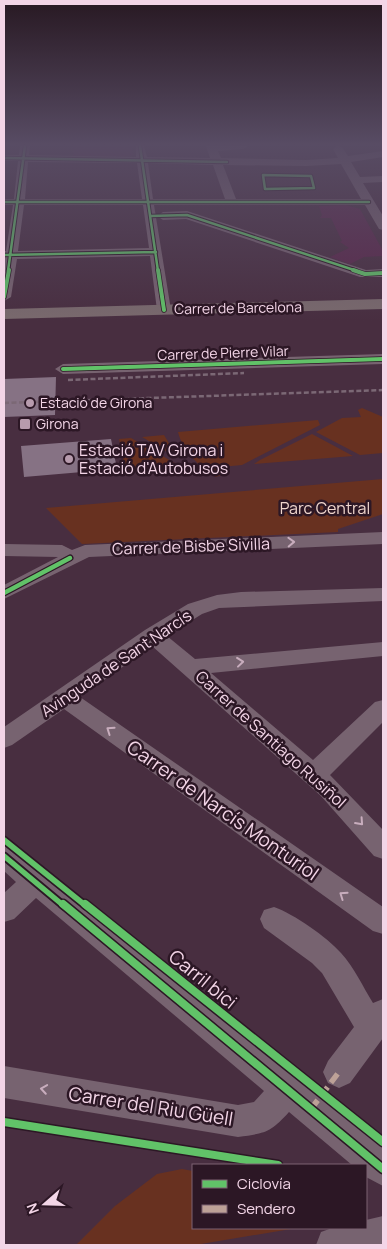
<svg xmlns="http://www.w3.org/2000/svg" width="387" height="1249" viewBox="0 0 387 1249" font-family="Manrope,sans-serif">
  <rect width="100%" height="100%" fill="#482e40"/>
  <!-- built -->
  <path fill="#59274a" d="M73,146H132L133,155L122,158H74Z
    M346,205L360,209L383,251V256L364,257L350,264L330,257L349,248L340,242L342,241L331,218H320L322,215L319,206Z"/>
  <!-- green -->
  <path fill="#683120" d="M362,408L383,417V453L360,455L316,432L342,418L361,417L358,410Z
    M318,420L320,425L242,465L221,467L223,474L216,477C199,466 183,452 178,432Z
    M312,434L353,456L254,464L260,460Z
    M164,435L178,458L142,437Z
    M131,438L180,466L125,470L119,439Z
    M383,479V514L338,529V532L82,544L46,508Z
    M182,1169L193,1171V1228H297L195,1245H76L115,1206L157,1174Z"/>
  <!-- building -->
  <path fill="#867284" d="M56,377L55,415L4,417V379Z
    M111,439L117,469L24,477L21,446Z"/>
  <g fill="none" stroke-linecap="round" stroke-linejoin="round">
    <!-- minor -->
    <path fill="#776370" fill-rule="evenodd" d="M20,146H30L29,155L136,157V146H144L147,157L210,158L206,146H248L243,149L218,151L221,158L306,160L338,158L333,149L337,146L342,147L348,156L383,151V157L351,162L360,177L383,176V182L363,183L383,216V230L379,229L365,205H154L171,310L169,313L164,314L157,310L150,256L17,259L11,297L4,301V251H6L13,205H4V199H14L18,161H4V155H19ZM28,162L137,163L142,199H25ZM148,163L213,165L225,199H153ZM341,164L361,199H236L223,165L306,166ZM24,205H143L149,248L18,251Z
      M187,211L366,270L383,269V277H360L186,219L163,220L157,216L163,212Z
      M383,354V364L63,374L55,369L63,364Z
      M383,532V544L89,557L4,599V585L58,557L4,556V544L62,545L72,550L85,545Z
      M383,588V601L219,608L202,614L167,636L195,659L383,642V656L211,673L313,760L375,702L383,700V722L330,775L383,830V859L374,856L321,796L152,646L80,697L383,907V934L373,931L64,709L12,745L4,748V727L145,630L188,604L217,595L241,592Z
      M4,845L13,848L383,1147V1186L366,1177V1165H352L289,1112C270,1133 266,1133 238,1137L4,1098V1066L238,1105L254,1102L264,1091L36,898L14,919L4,922V893L16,882L4,871Z
      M274,907C294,914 327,937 341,953C354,967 363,987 373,1003L383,999V1038L350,1083L339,1088L328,1083L323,1072L328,1061L354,1027L322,973L312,963L264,928L260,919L264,910Z
      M383,1216V1245H316L321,1232L332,1228H366V1220Z"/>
    <!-- major -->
    <path fill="#79696d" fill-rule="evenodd" d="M383,299V309L4,319V309Z"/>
    <!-- rail -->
    <path stroke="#7b6875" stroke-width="2.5" stroke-dasharray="5 2.5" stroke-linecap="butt" d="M68,380L244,373
      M4,403L383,390"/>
    <!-- quiet -->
    <path stroke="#bda197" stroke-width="5.5" stroke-dasharray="11 5.5" stroke-linecap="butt" d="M311,1109L339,1072"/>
    <!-- cycleway-far4 casing -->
    <g stroke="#2c1725" stroke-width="4.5">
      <path id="cycleway-far4" d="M140,146L158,271
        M4,158L227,162
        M263,175L311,176L314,188L265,189Z
        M4,202H369
        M150,216L187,215L357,271
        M4,255L156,252
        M8,271L25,146"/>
    </g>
    <!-- cycleway-far3 casing -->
    <g stroke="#2c1725" stroke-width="5.5">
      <path id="cycleway-far3" d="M158,270L164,310
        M353,270L365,274L383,273
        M4,297L9,270
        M63,369L383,359"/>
    </g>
    <!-- cycleway-far2 casing -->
    <g stroke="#2c1725" stroke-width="7">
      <path id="cycleway-far2" d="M4,593L70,558"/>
    </g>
    <!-- cycleway-far1 casing -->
    <g stroke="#2c1725" stroke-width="9">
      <path id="cycleway-far1" d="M4,840L86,906
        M4,856L64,906"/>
    </g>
    <!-- cycleway casing -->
    <g stroke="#2c1725" stroke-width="11">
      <path id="cycleway" d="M63,904L383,1169
        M85,904L383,1142
        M4,1122L278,1165"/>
    </g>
    <!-- cycleway-far4 -->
    <use href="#cycleway-far4" stroke="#61c268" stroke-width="2.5"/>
    <!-- cycleway-far3 -->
    <use href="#cycleway-far3" stroke="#61c268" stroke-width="4"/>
    <!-- cycleway-far2 -->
    <use href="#cycleway-far2" stroke="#61c268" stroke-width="4.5"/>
    <!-- cycleway-far1 -->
    <use href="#cycleway-far1" stroke="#61c268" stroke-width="5.5"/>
    <!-- cycleway -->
    <use href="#cycleway" stroke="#61c268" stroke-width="8"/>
  </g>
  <!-- one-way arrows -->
  <defs><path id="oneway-chevron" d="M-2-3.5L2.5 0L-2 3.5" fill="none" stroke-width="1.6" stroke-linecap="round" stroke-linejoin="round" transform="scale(1.25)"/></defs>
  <g stroke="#c8adbd">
    <use href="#oneway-chevron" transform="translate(291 542) rotate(-2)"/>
    <use href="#oneway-chevron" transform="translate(240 662) rotate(-6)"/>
    <use href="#oneway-chevron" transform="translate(110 730) rotate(-145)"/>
    <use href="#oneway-chevron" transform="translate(360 822) rotate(48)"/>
    <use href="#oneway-chevron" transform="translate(343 895) rotate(-145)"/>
    <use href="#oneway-chevron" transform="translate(44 1089) rotate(-171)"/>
  </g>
  <!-- sky -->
  <linearGradient id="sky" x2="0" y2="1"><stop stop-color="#281923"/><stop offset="0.45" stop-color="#584c64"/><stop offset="1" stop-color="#584c64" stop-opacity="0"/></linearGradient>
  <rect width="387" height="321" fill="url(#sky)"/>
  <!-- markers -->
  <g fill="#b79bad" stroke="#2c1725" stroke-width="2">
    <circle cx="30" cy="403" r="5"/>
    <rect x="19" y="418" width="12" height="12" rx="2.5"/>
    <circle cx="69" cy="459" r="5"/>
  </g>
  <g text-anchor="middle" stroke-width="5" stroke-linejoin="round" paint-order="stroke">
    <!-- far-street labels -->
    <g font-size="14" fill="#f3d5e7" stroke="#2c1725">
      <text transform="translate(238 308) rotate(-1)" y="5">Carrer de Barcelona</text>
      <text transform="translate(223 353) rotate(-2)" y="5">Carrer de Pierre Vilar</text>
    </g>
    <!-- far-poi labels -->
    <g font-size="14" fill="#f3d5e7" stroke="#2c1725" text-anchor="start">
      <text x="40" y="408">Estació de Girona</text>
      <text x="36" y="429">Girona</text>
    </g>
    <!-- poi labels -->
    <g font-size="16" fill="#f3d5e7" stroke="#2c1725" text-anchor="start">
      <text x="79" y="456">Estació TAV Girona i<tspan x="79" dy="18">Estació d'Autobusos</tspan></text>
    </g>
    <!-- park labels -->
    <g font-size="16" fill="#efd5cc" stroke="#2c1725">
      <text x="325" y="514">Parc Central</text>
    </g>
    <!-- street labels -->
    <g font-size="16" fill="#f3d5e7" stroke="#2c1725">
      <text transform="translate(191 546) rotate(-2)" y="6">Carrer de Bisbe Sivilla</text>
      <text transform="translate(116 663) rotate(-34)" y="6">Avinguda de Sant Narcís</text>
      <text transform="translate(271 739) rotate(42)" y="6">Carrer de Santiago Rusiñol</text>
    </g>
    <!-- near-street labels -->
    <g font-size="19" fill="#f3d5e7" stroke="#2c1725">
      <text transform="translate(223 810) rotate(35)" y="7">Carrer de Narcís Monturiol</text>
      <text transform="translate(203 979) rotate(39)" y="7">Carril bici</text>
      <text transform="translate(151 1106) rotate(9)" y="7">Carrer del Riu Güell</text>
    </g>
  </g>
  <!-- border -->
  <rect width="387" height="1249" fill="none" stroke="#f3d5e7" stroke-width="10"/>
  <!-- legend -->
  <rect x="192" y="1164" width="175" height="65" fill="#2c1725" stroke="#7c6373"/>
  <rect x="202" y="1180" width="25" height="8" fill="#61c268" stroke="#7c6373"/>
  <text x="237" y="1189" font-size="15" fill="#f3d5e7">Ciclovía</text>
  <rect x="202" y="1205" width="25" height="8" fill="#bda197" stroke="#7c6373"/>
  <text x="237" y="1214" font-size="15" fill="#f3d5e7">Sendero</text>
  <!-- north arrow -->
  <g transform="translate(45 1204) rotate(250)" stroke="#2c1725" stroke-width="4" paint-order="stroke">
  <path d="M0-4L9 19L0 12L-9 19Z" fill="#f3d5e7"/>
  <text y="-8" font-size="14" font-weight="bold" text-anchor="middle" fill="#f3d5e7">N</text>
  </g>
</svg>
